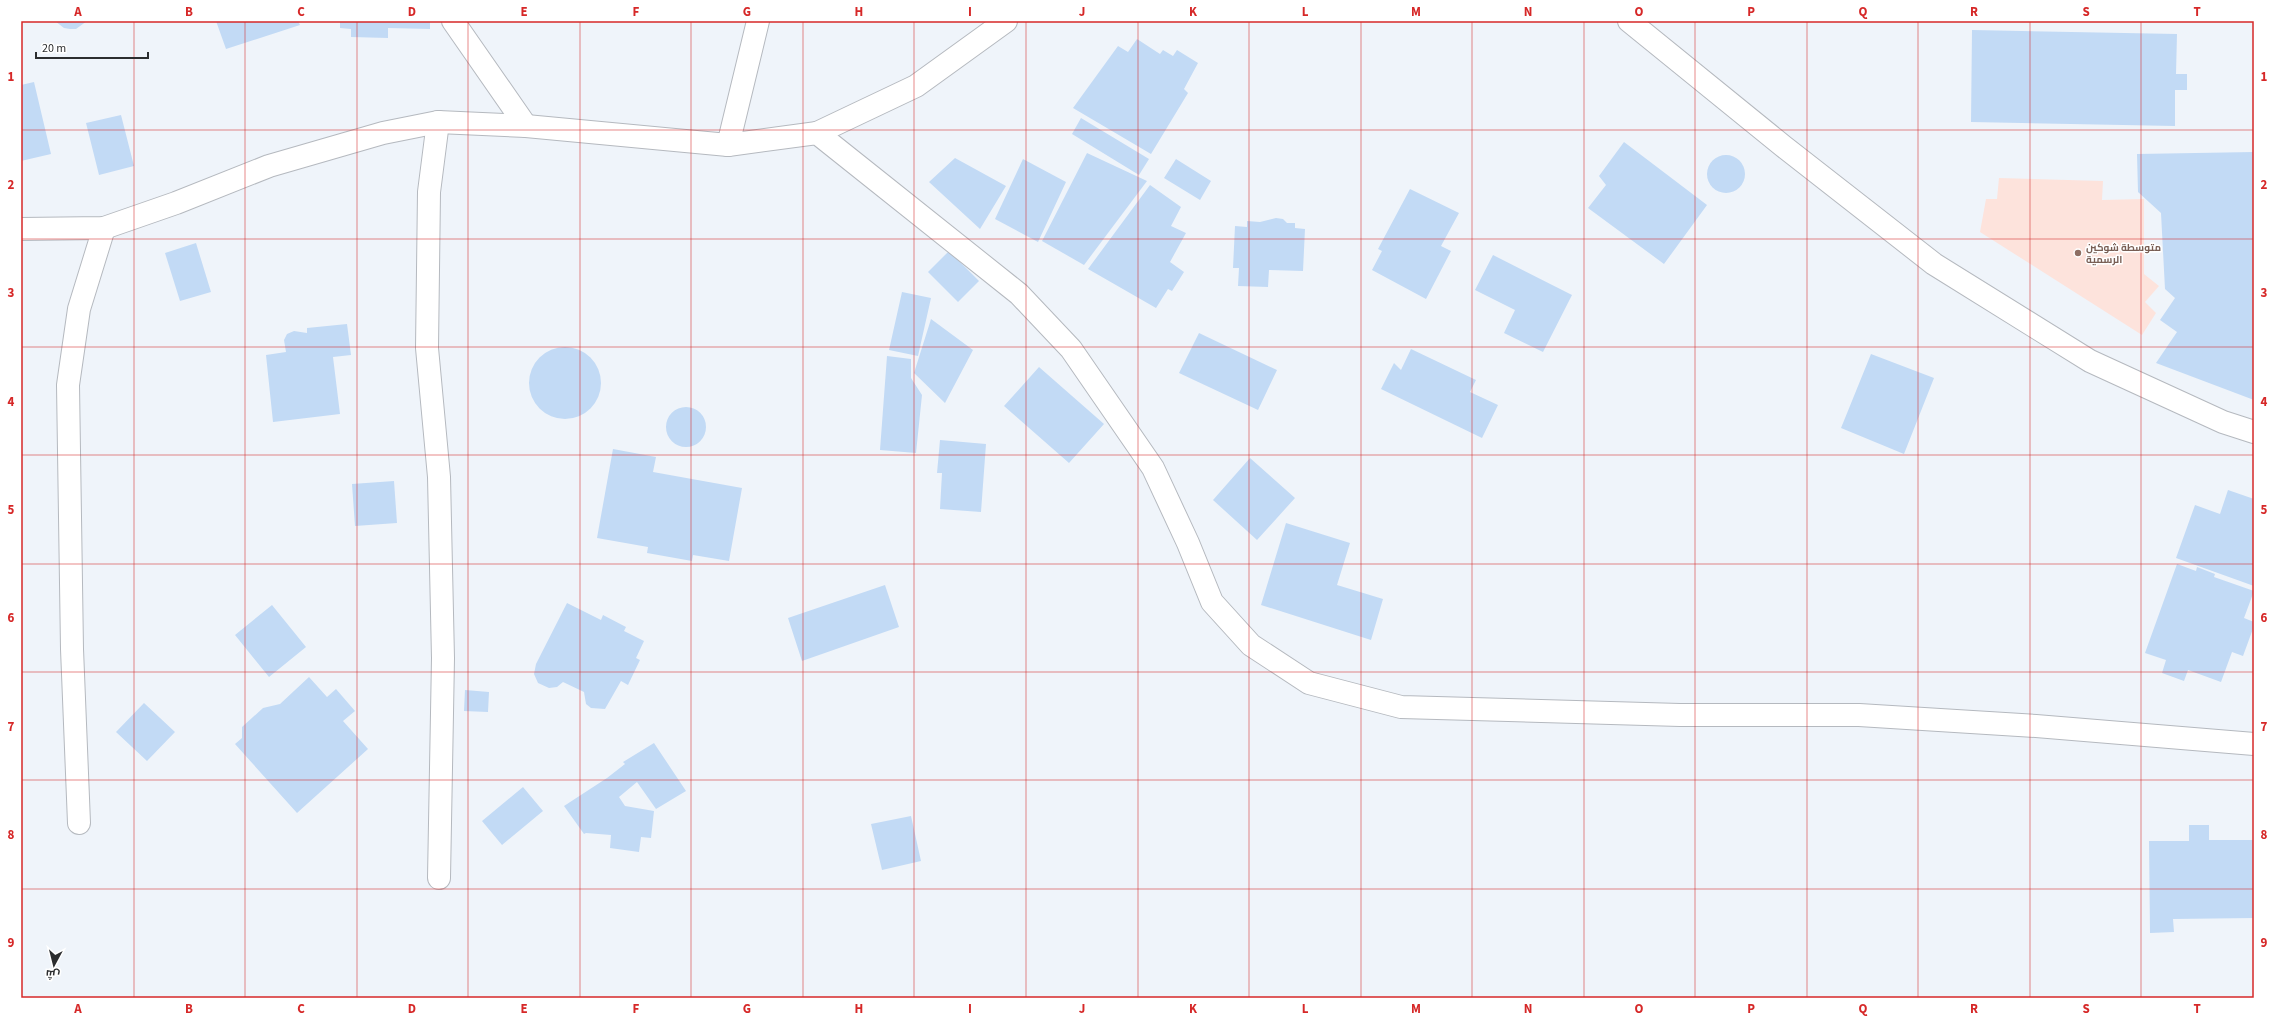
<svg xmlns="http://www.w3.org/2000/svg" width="2275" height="1019" viewBox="0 0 2275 1019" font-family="'Source Sans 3',Cairo,sans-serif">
  <rect width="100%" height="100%" fill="#eff4fa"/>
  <!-- education -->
  <path fill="#fde3dc" d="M1999,178L2103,181L2102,200L2144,199V274L2159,286L2145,302L2156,313L2142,335L1980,232L1986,199H1997Z"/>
  <!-- building -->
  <path fill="#c2daf5" d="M55,21H87L76,29H70L64,28Z
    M216,21H298L300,25L226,49Z
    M340,21H430V29L388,28V38L351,37V29L340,28Z
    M1972,30L2177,34L2176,74H2187V90H2175V126L1971,122Z
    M1137,39L1160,54L1163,50L1173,56L1177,50L1198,63L1184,89L1188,93L1151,154L1073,108L1118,46L1128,52Z
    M34,82L51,154L21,161V85Z
    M121,115L134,166L99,175L86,123Z
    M1081,118L1149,159L1139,175L1072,134Z
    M1624,142L1707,205L1664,264L1588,208L1606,185L1599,176Z
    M2254,152V400L2156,363L2177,332L2160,320L2175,298L2165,289L2161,213L2138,192L2137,154Z
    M1087,153L1147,181L1084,265L1042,241Z
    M1707 174a19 19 0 1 1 38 0a19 19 0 1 1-38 0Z
    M955,158L1006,186L980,229L929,182Z
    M1023,159L1066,182L1038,242L995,219Z
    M1176,159L1211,181L1200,200L1164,178Z
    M1150,185L1181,207L1171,226L1186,233L1170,262L1184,272L1172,291L1168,289L1156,308L1088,269Z
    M1410,189L1459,213L1441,246L1451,251L1426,299L1372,270L1382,251L1378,249Z
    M1276,218L1283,219L1287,223H1295V228L1305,229L1303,271L1269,270L1268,287L1238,286L1239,268H1233L1235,226L1247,227V221L1260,222Z
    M196,243L211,292L180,301L165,253Z
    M949,251L979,281L958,302L928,272Z
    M1493,255L1572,295L1543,352L1504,333L1515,310L1475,290Z
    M902,292L931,298L918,356L889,350Z
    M931,319L973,350L945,403L914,373Z
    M347,324L351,355L333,357L340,414L273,422L266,355L286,352L284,340L287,334L294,331L307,333V328Z
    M1199,333L1277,370L1258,410L1179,373Z
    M529 383a36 36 0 1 1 72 0a36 36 0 1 1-72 0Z
    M1411,349L1476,380L1470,392L1498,405L1482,438L1381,389L1394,363L1401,370Z
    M1871,354L1934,378L1904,454L1841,428Z
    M887,356L911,359V378L922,395L916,453L880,450Z
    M1039,367L1104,424L1069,463L1004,406Z
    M666 427a20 20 0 1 1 40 0a20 20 0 1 1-40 0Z
    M940,440L986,444L981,512L940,509L942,473H937Z
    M613,449L656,457L653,472L742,488L729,561L693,555L692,561L647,553L648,547L597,538Z
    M1250,458L1295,498L1257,540L1213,500Z
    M394,481L397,523L355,526L352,484Z
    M2228,490L2254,499V586L2176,558L2195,505L2220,514Z
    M1286,523L1350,543L1337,585L1383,599L1371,640L1261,605Z
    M2177,564L2196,571L2197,567L2215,574L2214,577L2254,591L2244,618L2254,622V626L2243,656L2232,652L2221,682L2188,670L2184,681L2162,673L2166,660L2145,653Z
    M885,585L899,627L802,661L788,618Z
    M567,603L601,620L603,615L626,627L624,631L644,641L636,658L640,660L628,685L621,681L605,709L591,708L586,704L584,692L563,682L557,687L549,688L538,683L534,674L536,664Z
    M272,605L306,647L269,677L235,635Z
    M309,677L327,697L336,689L355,711L343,721L368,749L297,813L235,744L242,738V727L263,708L280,704Z
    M465,690L489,692L488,712L464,711Z
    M144,703L175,732L147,761L116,732Z
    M654,743L686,791L656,809L637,782L619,797L625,806L654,811L651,838L641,837L639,852L610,848L611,835L586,833L584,834L564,806L607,778L625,764L623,762Z
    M523,787L543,811L502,845L482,821Z
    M911,816L921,861L882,870L871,824Z
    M2189,825H2209V840H2254V918L2173,919L2174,932L2150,933L2149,841H2189Z"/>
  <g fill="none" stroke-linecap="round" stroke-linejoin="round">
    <!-- minor casing -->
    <g stroke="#b5b9bf" stroke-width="24">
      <path id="minor" d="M453,21L526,126
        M1629,21L1783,146L1934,264L2090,361L2223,422L2254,432
        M438,122L429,192L427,348L439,477L443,658L439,878
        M817,133L916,86L1006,21
        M728,145L758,21
        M79,823L72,649L68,385L79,309L104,228"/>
    </g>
    <!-- tertiary casing -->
    <g stroke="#b5b9bf" stroke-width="24">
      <path id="tertiary" d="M21,229L104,228L176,203L269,166L383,133L438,122L526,126L728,145L817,133L1019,294L1071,349L1153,468L1188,543L1212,602L1251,645L1309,683L1401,707L1680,715H1859L2036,726L2254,744"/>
    </g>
    <!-- minor -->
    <use href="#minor" stroke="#fff" stroke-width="22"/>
    <!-- tertiary -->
    <use href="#tertiary" stroke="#fff" stroke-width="22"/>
  </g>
  <!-- grid -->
  <path fill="none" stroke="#d62828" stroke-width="1" stroke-opacity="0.55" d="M134,21V998M245,21V998M357,21V998M468,21V998M580,21V998M691,21V998M803,21V998M914,21V998M1026,21V998M1138,21V998M1249,21V998M1361,21V998M1472,21V998M1584,21V998M1695,21V998M1807,21V998M1918,21V998M2030,21V998M2141,21V998M21,130H2254M21,239H2254M21,347H2254M21,455H2254M21,564H2254M21,672H2254M21,780H2254M21,889H2254"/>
  <!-- markers -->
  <circle fill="#8d6e63" stroke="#fff" stroke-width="1.5" cx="2078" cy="253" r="4"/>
  <g text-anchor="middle" stroke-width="3" stroke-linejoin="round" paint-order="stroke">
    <!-- education labels -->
    <g font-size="10" font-weight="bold" fill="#785e54" stroke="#fff" text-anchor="start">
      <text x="2086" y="251">متوسطة شوكين<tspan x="2086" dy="12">الرسمية</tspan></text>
    </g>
  </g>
  <!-- border -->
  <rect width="2275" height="1019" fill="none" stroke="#ffffff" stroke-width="44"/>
  <!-- north arrow -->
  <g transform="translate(54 965) rotate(187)" stroke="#ffffff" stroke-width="3" paint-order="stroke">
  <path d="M0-3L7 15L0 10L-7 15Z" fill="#2b2d2f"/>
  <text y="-6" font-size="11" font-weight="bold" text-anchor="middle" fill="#2b2d2f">ش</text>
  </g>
  <!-- scale -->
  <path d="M36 52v6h112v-6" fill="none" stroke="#2b2d2f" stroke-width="2"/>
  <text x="42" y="52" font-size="12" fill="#2b2d2f" stroke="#ffffff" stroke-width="3" paint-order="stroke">20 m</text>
  <rect x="22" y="22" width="2231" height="975" fill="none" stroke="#d62828" stroke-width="1.5"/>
  <g font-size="13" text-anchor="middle" font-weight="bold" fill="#d62828">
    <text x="78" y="16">A</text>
    <text x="189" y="16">B</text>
    <text x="301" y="16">C</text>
    <text x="412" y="16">D</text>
    <text x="524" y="16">E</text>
    <text x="636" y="16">F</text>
    <text x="747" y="16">G</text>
    <text x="859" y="16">H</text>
    <text x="970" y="16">I</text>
    <text x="1082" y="16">J</text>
    <text x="1193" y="16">K</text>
    <text x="1305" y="16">L</text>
    <text x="1416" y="16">M</text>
    <text x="1528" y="16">N</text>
    <text x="1639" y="16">O</text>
    <text x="1751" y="16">P</text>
    <text x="1863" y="16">Q</text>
    <text x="1974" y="16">R</text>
    <text x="2086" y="16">S</text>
    <text x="2197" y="16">T</text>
    <text x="11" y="81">1</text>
    <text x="2264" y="81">1</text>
    <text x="11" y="189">2</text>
    <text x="2264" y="189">2</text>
    <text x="11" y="297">3</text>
    <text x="2264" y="297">3</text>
    <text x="11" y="406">4</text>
    <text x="2264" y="406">4</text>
    <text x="11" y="514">5</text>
    <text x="2264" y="514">5</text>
    <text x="11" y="622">6</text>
    <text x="2264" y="622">6</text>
    <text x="11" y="731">7</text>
    <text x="2264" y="731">7</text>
    <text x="11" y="839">8</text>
    <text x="2264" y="839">8</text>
    <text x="11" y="947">9</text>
    <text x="2264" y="947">9</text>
    <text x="78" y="1013">A</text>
    <text x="189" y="1013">B</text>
    <text x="301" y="1013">C</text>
    <text x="412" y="1013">D</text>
    <text x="524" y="1013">E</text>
    <text x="636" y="1013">F</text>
    <text x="747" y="1013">G</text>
    <text x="859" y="1013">H</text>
    <text x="970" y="1013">I</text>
    <text x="1082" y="1013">J</text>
    <text x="1193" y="1013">K</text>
    <text x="1305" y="1013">L</text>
    <text x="1416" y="1013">M</text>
    <text x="1528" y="1013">N</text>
    <text x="1639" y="1013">O</text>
    <text x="1751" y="1013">P</text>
    <text x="1863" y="1013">Q</text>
    <text x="1974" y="1013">R</text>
    <text x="2086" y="1013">S</text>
    <text x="2197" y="1013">T</text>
  </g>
</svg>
